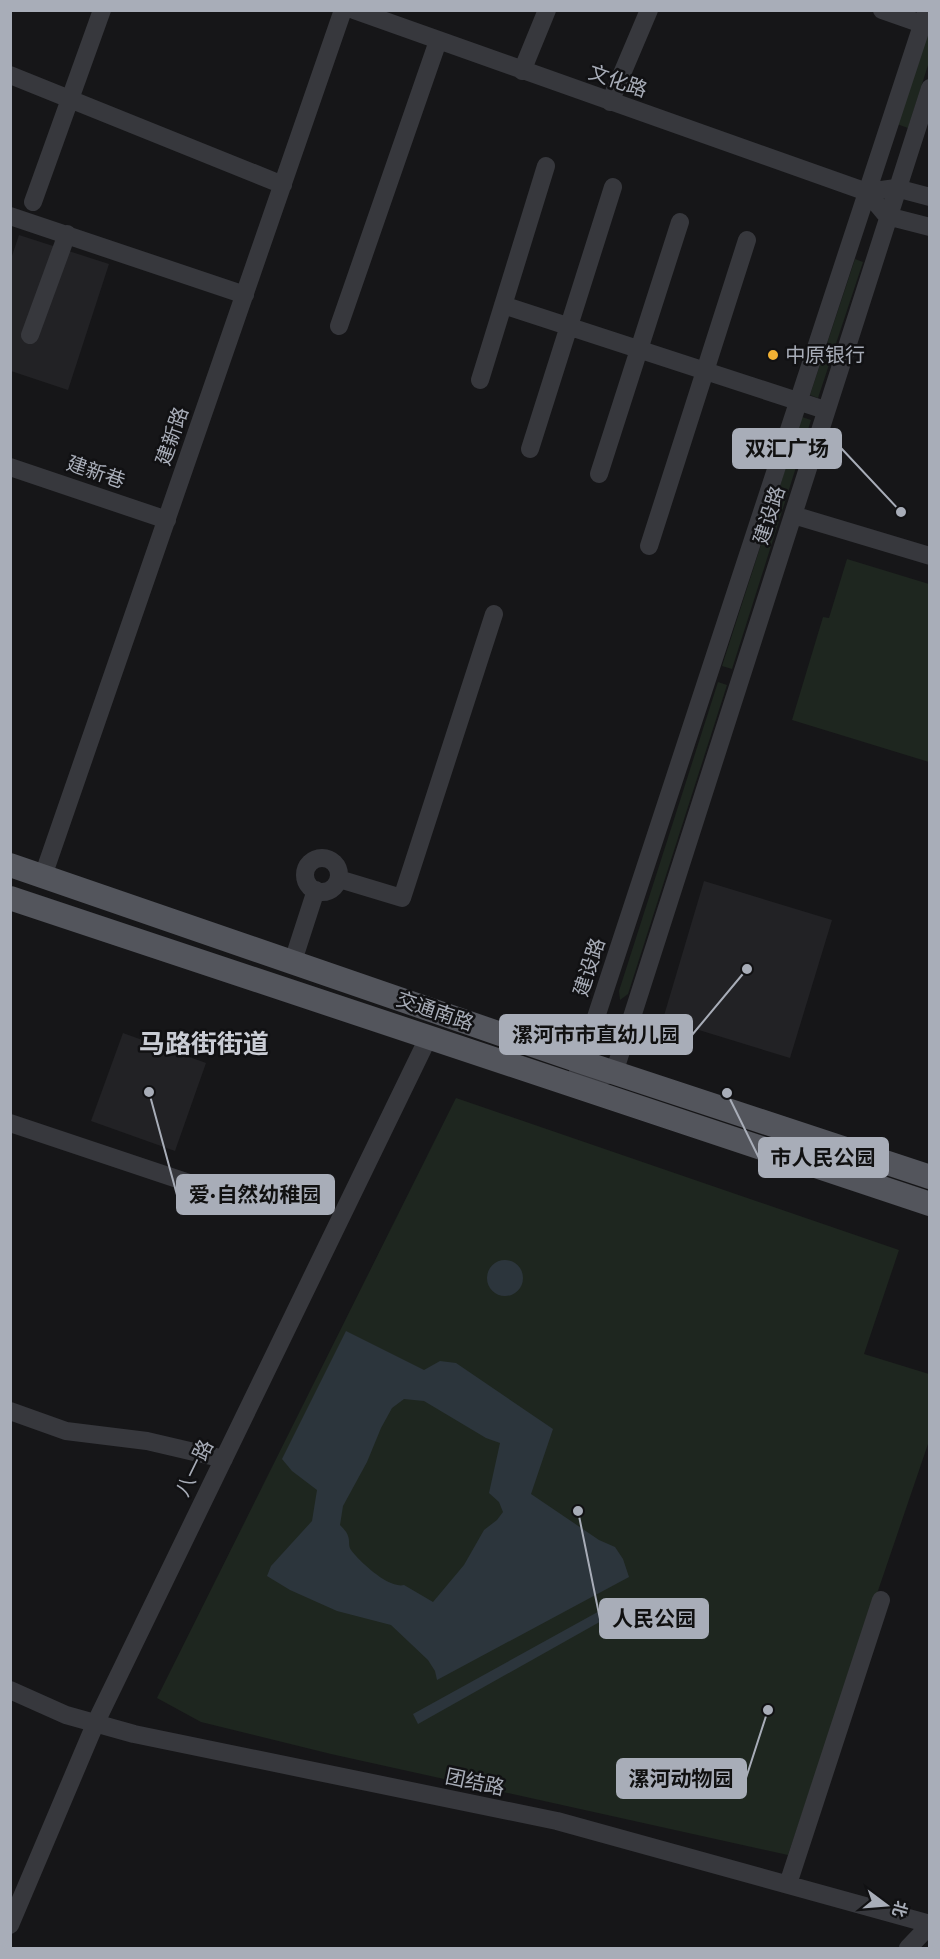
<svg xmlns="http://www.w3.org/2000/svg" width="940" height="1959" viewBox="0 0 940 1959" font-family="'Golos Text','Noto Sans SC',sans-serif">
  <rect width="100%" height="100%" fill="#161618"/>
  <!-- built -->
  <path fill="#222225" d="M19,235L109,264L68,390L11,371V259Z
    M704,881L832,920L790,1058L663,1019Z
    M123,1033L206,1063L175,1151L91,1121Z"/>
  <!-- green -->
  <path fill="#1e261f" d="M929,25V62L908,128L897,124Z
    M855,259L863,262L818,398L810,395Z
    M802,417L811,420L732,669L722,666Z
    M847,559L929,584V762L792,720L823,617L829,618Z
    M718,682L727,685L628,994L620,1000L619,991Z
    M456,1098L899,1250L864,1354L929,1374V1441L788,1855L331,1754L201,1722L157,1698Z"/>
  <!-- water -->
  <path fill="#2c353c" fill-rule="evenodd" d="M487 1278a18 18 0 1 1 36 0a18 18 0 1 1-36 0Z
    M346,1331L424,1370L440,1361L456,1363L553,1429L531,1494L599,1540L615,1547L623,1559L629,1577L437,1680L435,1671L428,1660L391,1625L337,1611L290,1590L267,1576L271,1566L312,1521L317,1490L292,1471L282,1459ZM404,1399L424,1401L486,1438L500,1443L489,1493L499,1502L503,1512L497,1520L484,1530L464,1565L433,1602L404,1585C389,1589 360,1562 351,1550C348,1546 350,1541 348,1536C347,1532 343,1528 340,1525L343,1506L367,1462L381,1428L392,1408Z
    M623,1598L628,1606L418,1724L413,1714Z"/>
  <g fill="none" stroke-linecap="round" stroke-linejoin="round">
    <!-- minor -->
    <path stroke="#37383d" stroke-width="18" d="M354,10L867,192L896,188L930,197
      M882,10L922,24
      M522,71L547,10
      M10,75L283,185
      M610,102L649,10
      M867,192L887,216L930,227
      M33,202L102,10
      M10,216L245,295
      M503,305L825,410
      M339,326L438,41
      M30,335L67,234
      M480,380L546,166
      M530,449L613,187
      M10,467L167,520
      M599,474L680,222
      M793,515L930,556
      M649,546L747,240
      M305 875a17 17 0 1 1 34 0a17 17 0 1 1-34 0Z
      M43,876L343,10
      M339,879L402,898L494,614
      M293,961L316,890
      M578,1072L927,10
      M574,1086L614,1073L930,88
      M10,1123L246,1202
      M10,1411L66,1431L147,1441L224,1459
      M10,1690L66,1715L134,1734L557,1821L930,1924
      M788,1884L881,1600
      M10,1925L96,1722L429,1036
      M908,1948L930,1925"/>
    <!-- major -->
    <path stroke="#53555c" stroke-width="24" d="M10,865L582,1062L930,1177
      M10,898L930,1204"/>
  </g>
  <!-- markers -->
  <circle fill="#f2b134" stroke="#111113" stroke-width="2" cx="773" cy="355" r="6"/>
  <g text-anchor="middle" stroke-width="5" stroke-linejoin="round" paint-order="stroke">
    <!-- street labels -->
    <g font-size="20" fill="#a8adb8" stroke="#111113">
      <text transform="translate(618 81) rotate(19)" y="7">文化路</text>
      <text transform="translate(172 436) rotate(-71)" y="7">建新路</text>
      <text transform="translate(96 472) rotate(19)" y="7">建新巷</text>
      <text transform="translate(769 515) rotate(-72)" y="7">建设路</text>
      <text transform="translate(589 967) rotate(-72)" y="7">建设路</text>
      <text transform="translate(435 1011) rotate(19)" y="7">交通南路</text>
      <text transform="translate(194 1468) rotate(-64)" y="7">八一路</text>
      <text transform="translate(475 1782) rotate(12)" y="7">团结路</text>
    </g>
    <!-- poi labels -->
    <g font-size="20" fill="#a8adb8" stroke="#111113" text-anchor="start">
      <text x="785" y="362">中原银行</text>
    </g>
    <!-- district labels -->
    <g font-size="26" font-weight="bold" fill="#c9ccd4" stroke="#111113">
      <text x="204" y="1053">马路街街道</text>
    </g>
  </g>
  <!-- callouts -->
  <path fill="none" stroke="#a8adb8" stroke-width="2" d="M901 512L841 448M747 969L692 1035M727 1093L759 1158M149 1092L177 1195M578 1511L600 1619M768 1710L746 1778"/>
  <g fill="#a8adb8" stroke="#111113" stroke-width="2">
    <circle cx="901" cy="512" r="6"/>
    <circle cx="747" cy="969" r="6"/>
    <circle cx="727" cy="1093" r="6"/>
    <circle cx="149" cy="1092" r="6"/>
    <circle cx="578" cy="1511" r="6"/>
    <circle cx="768" cy="1710" r="6"/>
  </g>
  <g fill="#a8adb8" stroke="#a8adb8" stroke-width="2">
    <rect x="733" y="429" width="108" height="39" rx="6"/>
    <rect x="500" y="1015" width="192" height="39" rx="6"/>
    <rect x="759" y="1138" width="129" height="39" rx="6"/>
    <rect x="177" y="1175" width="157" height="39" rx="6"/>
    <rect x="600" y="1599" width="108" height="39" rx="6"/>
    <rect x="617" y="1759" width="129" height="39" rx="6"/>
  </g>
  <g font-size="21" text-anchor="middle" font-weight="bold" fill="#111">
    <text x="787" y="456">双汇广场</text>
    <text x="596" y="1042">漯河市市直幼儿园</text>
    <text x="823" y="1165">市人民公园</text>
    <text x="255" y="1202">爱·自然幼稚园</text>
    <text x="654" y="1626">人民公园</text>
    <text x="681" y="1786">漯河动物园</text>
  </g>
  <!-- border -->
  <rect width="940" height="1959" fill="none" stroke="#a8adb8" stroke-width="24"/>
  <!-- north arrow -->
  <g transform="translate(886 1905) rotate(106)" stroke="#111113" stroke-width="4.5" paint-order="stroke">
  <path d="M0-4.5L10 22L0 15L-10 22Z" fill="#a8adb8"/>
  <text y="-9" font-size="16" font-weight="bold" text-anchor="middle" fill="#a8adb8">北</text>
  </g>
</svg>
